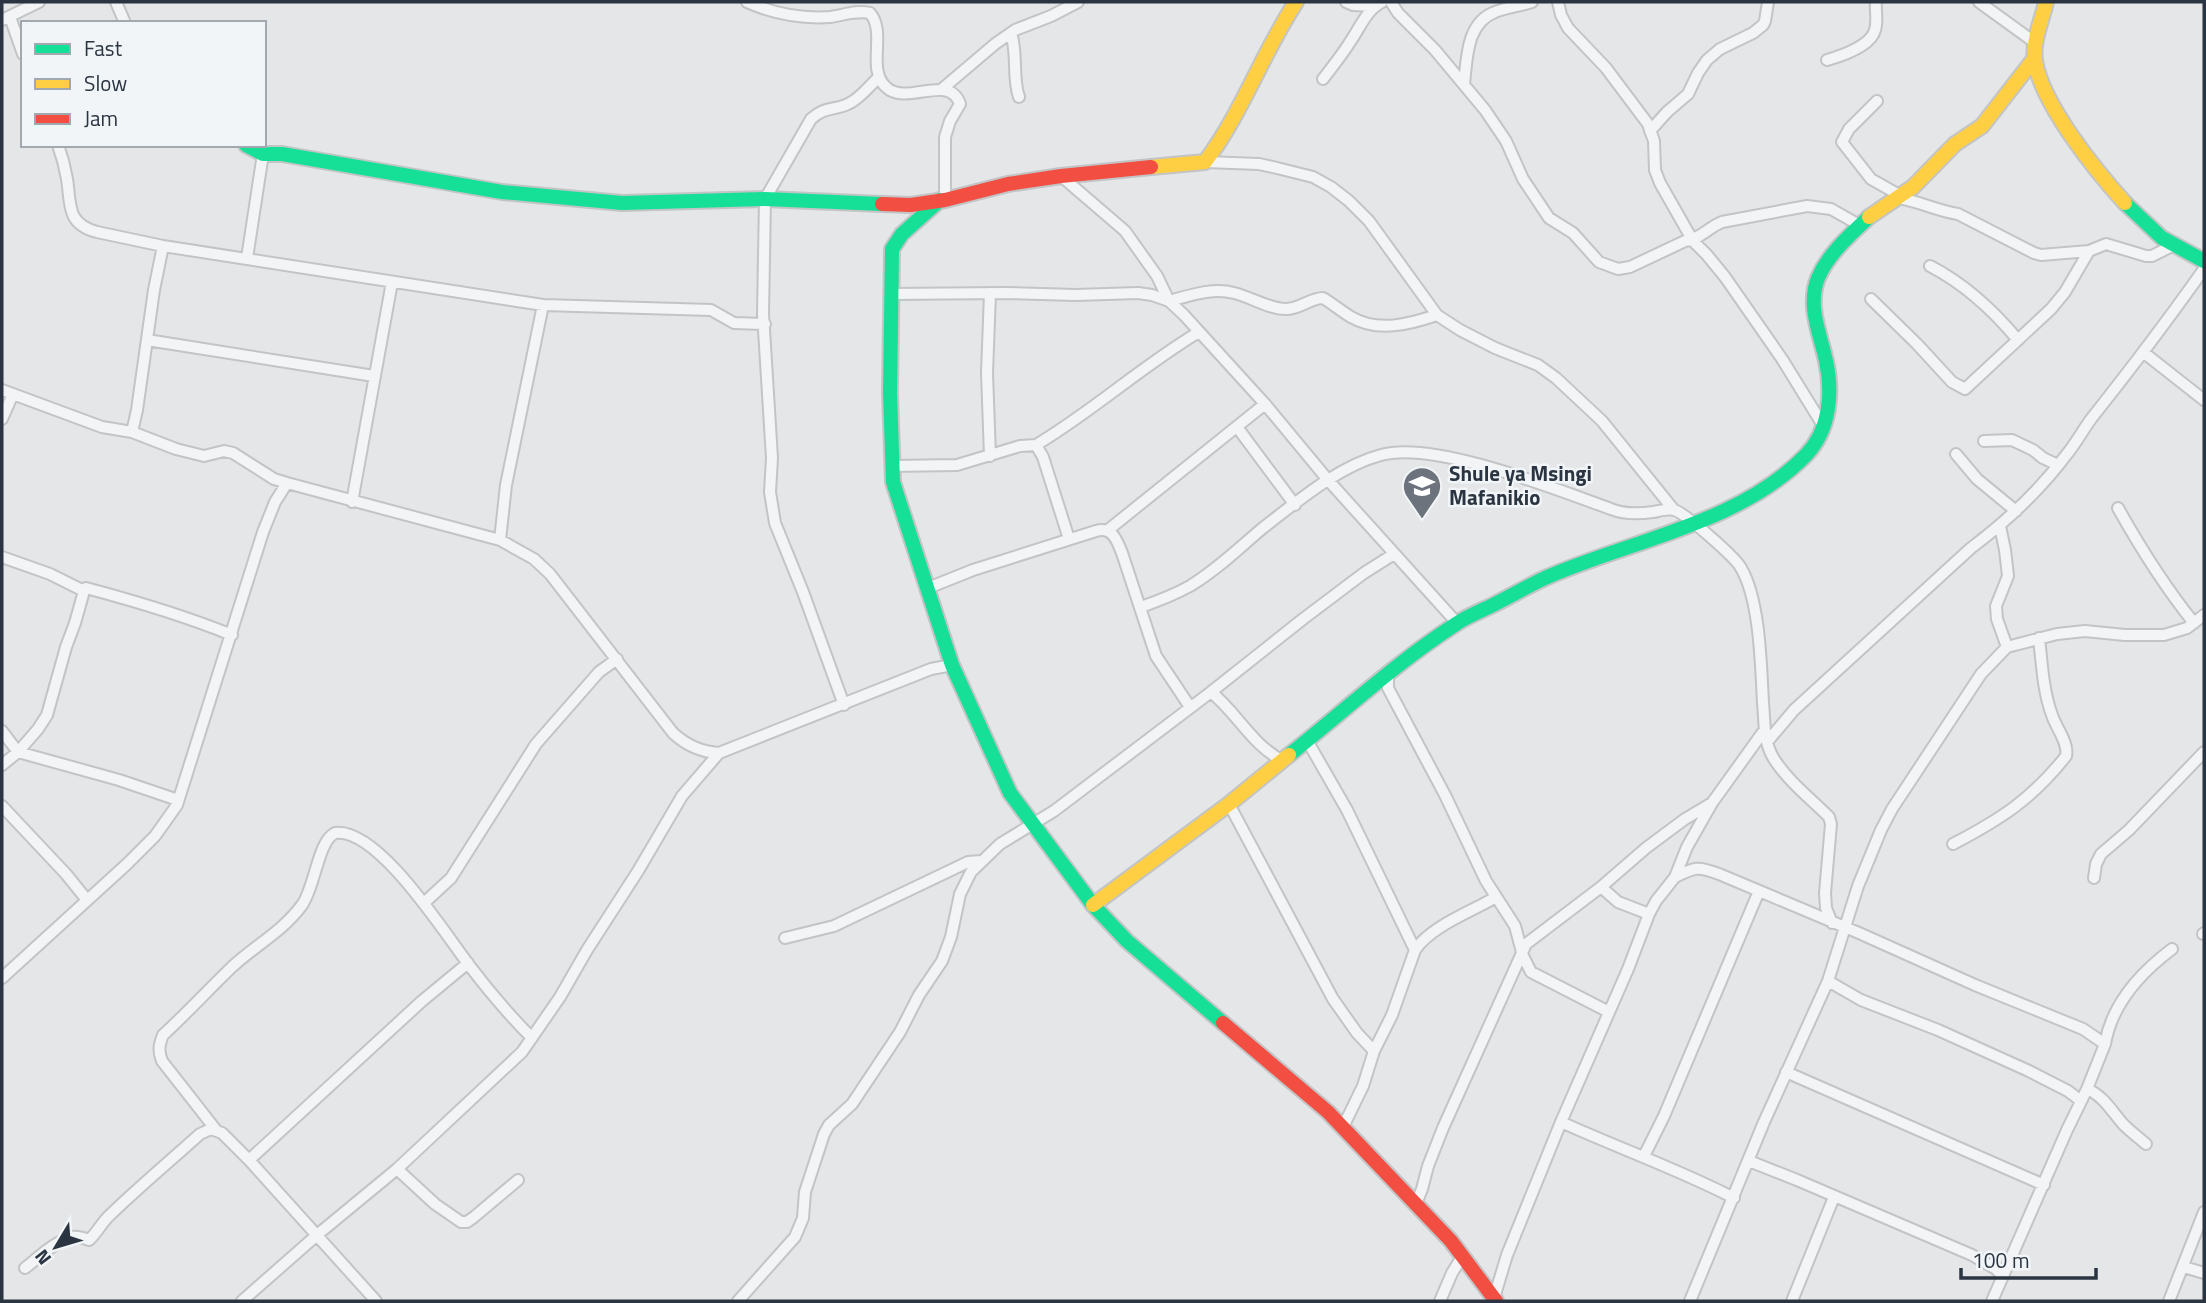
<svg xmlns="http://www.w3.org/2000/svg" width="2206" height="1303" viewBox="0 0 2206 1303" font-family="'Titillium Web',sans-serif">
  <rect width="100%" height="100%" fill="#e4e6e8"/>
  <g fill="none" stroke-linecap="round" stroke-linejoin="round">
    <!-- street casing -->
    <g stroke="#c2c4c6" stroke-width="14">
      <path id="street" d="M116,2L125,23
        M747,2C774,14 800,19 830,17C844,15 856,10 870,13C887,33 866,69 886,87C906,107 949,72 960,104L950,121L945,137V200
        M1346,2L1353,5L1375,6
        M1391,2L1398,13L1435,50L1485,110L1506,141L1523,179L1549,218L1573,233L1599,262L1618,269L1630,267L1685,241C1699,240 1709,227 1722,222L1807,206L1831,209L1861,226
        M1558,2L1561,15L1568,28L1606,68L1648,124L1654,141L1655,170L1660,183L1693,241L1707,255L1725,277L1782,359L1824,427
        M1979,2L2037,44
        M10,17L23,54
        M2,20L39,2
        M1011,33C1018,54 1012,78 1019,97
        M1827,60C1841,56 1871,46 1875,30C1878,21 1875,11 1876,2
        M1323,79C1332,67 1342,55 1350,42C1360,28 1366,10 1382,2
        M1464,84C1467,59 1466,23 1495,12C1507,7 1520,6 1532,2
        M942,89L995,44L1015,30L1051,16L1078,2
        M1877,101L1849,129L1842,142L1871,179L1901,196
        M1650,131L1667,112L1688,94L1698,73L1707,60L1720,49L1753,33L1763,25L1765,21L1768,2
        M58,145C62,156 65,167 67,179C71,204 66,224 97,232L163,246L543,305L711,310L734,323L765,324
        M1205,162L1259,164L1277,168L1313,177L1331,187L1349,201L1369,221L1437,315L1460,330L1495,348L1538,365L1556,378L1602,421L1673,509
        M1061,176L1125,231L1157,276L1169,301C1188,296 1213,287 1234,293C1251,297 1269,309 1286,309C1300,309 1310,298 1323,298C1333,304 1341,311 1351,317C1378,333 1410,324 1437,315
        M1898,198C1919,201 1937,211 1958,214L2034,253L2041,255L2089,251L2106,244L2146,256H2152L2172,246
        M247,258L263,154
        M1930,266C1965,284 1993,310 2018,340
        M990,293L987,373L990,456
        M890,294L1006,293L1075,295L1138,293L1152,295L1169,301L1184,315L1265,404L1328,480L1457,623
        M1871,299L1917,344L1952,382L1965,389L2051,309L2065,292L2089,251
        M147,340L374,376
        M2143,352L2204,400
        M2,390L102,427L132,432L176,449L204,456L224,451L233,453L274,479L287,483L500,540L534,559L550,574L673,733C687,746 701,752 719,753L931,669L952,665
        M2,419L13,394
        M1237,427L1295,505
        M132,432L137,410L154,290L163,246
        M1984,441L2012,440L2033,450L2043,458L2058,465
        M1036,445C1093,411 1142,366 1199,332
        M1956,454L1977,479L2016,511
        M891,466L957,465L1020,446L1036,445L1043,457L1069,539
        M352,502L392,282
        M2118,508C2141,549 2165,587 2194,623
        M2000,526L2005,550L2008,576L1996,606L1997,619L2007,647
        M1108,530L1265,404
        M500,540L506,485L543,305
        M2,557L50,574L84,591L86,588C135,601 185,616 232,635
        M928,588L973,570L1096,531C1112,526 1117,540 1122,553L1156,656L1190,707
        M1141,607C1158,601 1174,595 1190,586C1217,570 1240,547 1264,527C1298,501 1339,466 1381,455C1434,440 1558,490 1611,509C1623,514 1639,514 1653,512C1659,511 1668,508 1674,510C1684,512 1736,558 1741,568C1760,600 1761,666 1763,703C1765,723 1763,741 1774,759C1788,781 1811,799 1829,817L1831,824L1825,893L1826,908L1832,923
        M1388,675V688L1445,795L1486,881L1515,926L1523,956L1531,972L1609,1012
        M1211,692C1238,714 1252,745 1283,761
        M844,705L803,592L775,523L770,492L772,458L763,314L765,199L811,119C825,106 833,111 848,104C860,99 870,85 879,77
        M2,731L18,752L119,780L178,800
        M1308,742L1347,810L1415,950
        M1767,742L1794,710L1971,548C2007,521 2040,490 2067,454C2076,443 2083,430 2091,419C2130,370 2168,320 2204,269
        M2,765L18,752L38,729L47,715L66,647L75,623L84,591
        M1229,804L1333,999L1357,1033L1374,1051
        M2,806L66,874L87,900
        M1953,844C2001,819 2032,799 2066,756C2069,743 2056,728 2052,715C2043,691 2042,664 2039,638
        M1675,877C1695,867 1698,866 1719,874L1859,933L1975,985L2083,1029L2105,1044L2087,1089L2067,1130L1992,1301
        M2094,878L2096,864L2101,854L2129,830L2204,752
        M1601,887L1618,902L1649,914
        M424,903L451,878L536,744L599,672L617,659
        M2203,934L2204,933
        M785,938L834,926L968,862L981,861
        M2,978L127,864L155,836L177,805L263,532L275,502L287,483
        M1828,981L1861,1000L1938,1030L2029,1071L2068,1091L2081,1101
        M2105,1044C2112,1003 2140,973 2172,949
        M1786,1072L2044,1185
        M2087,1089C2104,1096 2112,1112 2124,1125C2131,1132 2138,1137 2146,1144
        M1561,1122C1618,1148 1678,1169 1734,1198
        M1343,1127L1363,1086L1374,1051L1392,1015L1415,950C1431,926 1471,912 1496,897
        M216,1130L162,1061C158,1051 159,1045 163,1035C187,1013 209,989 233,966C256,945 283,931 302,905C315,887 318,841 335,833C378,827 445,934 469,965C488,990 509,1015 532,1038
        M1644,1156L1664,1116L1759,891
        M249,1160L422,1001L468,963
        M1749,1161L1797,1180L1972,1255L1996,1269L2003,1276
        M397,1169L435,1204L461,1222H467L474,1217L518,1180
        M1416,1204L1422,1189L1428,1166L1443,1128L1526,944L1601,887L1646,848L1685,819L1712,803L1763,732
        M2184,1267L2204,1273
        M25,1268C38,1258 55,1241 72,1237C78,1236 84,1238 89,1240C97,1233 102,1222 110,1215C139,1187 170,1161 200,1134L211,1129L222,1133L249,1160L376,1301
        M1494,1298L1507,1255L1561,1122L1628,969L1649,914L1656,901L1675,877L1687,847L1712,803
        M242,1301L317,1235L397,1169L522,1052L560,997L587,950L638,871L682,796L719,753
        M738,1301L795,1237L803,1218L805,1192L824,1134L829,1125L852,1104L900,1032L919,995L942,961L951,937L960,894L971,872L1000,844L1054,811L1211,692L1303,619L1364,573L1394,554
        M1440,1301L1452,1273L1462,1257
        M1690,1301L1764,1122L1828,981L1858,886L1881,830L1892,809L1981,674L2007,647L2057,634L2085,631L2125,635H2164L2187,628L2204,615
        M1792,1301L1834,1197
        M2169,1301L2204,1212"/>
    </g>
    <!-- fast casing -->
    <g stroke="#c2c4c6" stroke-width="18">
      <path id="fast" d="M246,145L263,154H282L502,192L622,203L765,199L882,204
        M940,200L902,234L892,249L890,393L893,482L952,665L1010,793L1093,905L1127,941L1223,1023
        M2125,203L2162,238L2204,261
        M1289,755C1344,711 1397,662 1456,624C1467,616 1481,611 1493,605C1511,596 1528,586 1545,578C1631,540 1739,524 1806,455C1830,430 1833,393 1826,361C1820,333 1807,306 1818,278C1828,254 1850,235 1869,217"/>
    </g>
    <!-- slow casing -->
    <g stroke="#c2c4c6" stroke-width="18">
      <path id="slow" d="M2046,2C2042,21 2032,41 2035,61C2042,104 2095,170 2125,203
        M1151,167L1205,162C1242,113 1262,54 1296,2
        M1869,217L1913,187L1955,144L1982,126L2034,59
        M1093,905L1229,804L1289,755"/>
    </g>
    <!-- jam casing -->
    <g stroke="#c2c4c6" stroke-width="18">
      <path id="jam" d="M882,204L911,205L945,200L1008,184L1061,176L1151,167
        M1223,1023L1328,1112L1451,1241L1496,1301"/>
    </g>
    <!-- street -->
    <use href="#street" stroke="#f3f4f6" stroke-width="10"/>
    <!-- fast -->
    <use href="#fast" stroke="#16e098" stroke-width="14"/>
    <!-- slow -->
    <use href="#slow" stroke="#ffcf43" stroke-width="14"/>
    <!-- jam -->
    <use href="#jam" stroke="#f24e42" stroke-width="14"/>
  </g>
  <!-- icons -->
  <defs>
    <g id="school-pin" transform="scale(2.0125)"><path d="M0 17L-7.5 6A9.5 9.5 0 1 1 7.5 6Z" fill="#6c737c" stroke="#f2f5f8"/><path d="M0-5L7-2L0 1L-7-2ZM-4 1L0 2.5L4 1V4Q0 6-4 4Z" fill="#fff"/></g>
  </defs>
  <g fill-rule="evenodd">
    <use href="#school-pin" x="1422" y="486"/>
  </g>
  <g text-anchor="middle" stroke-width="5" stroke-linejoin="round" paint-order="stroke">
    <!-- poi labels -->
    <g font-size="21" font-weight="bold" fill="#2b3542" stroke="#f2f5f8" text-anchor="start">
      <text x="1449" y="481">Shule ya Msingi<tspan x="1449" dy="24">Mafanikio</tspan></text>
    </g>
  </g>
  <!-- border -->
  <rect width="2206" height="1303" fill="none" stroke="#2b3542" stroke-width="7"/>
  <!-- legend -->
  <rect x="21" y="21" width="245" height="126" fill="#f2f5f8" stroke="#a2a8af" stroke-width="2"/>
  <rect x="35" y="44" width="35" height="10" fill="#16e098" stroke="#a2a8af" stroke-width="2"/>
  <text x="84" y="56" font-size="21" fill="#2b3542">Fast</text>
  <rect x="35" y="79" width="35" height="10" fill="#ffcf43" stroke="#a2a8af" stroke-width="2"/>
  <text x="84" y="91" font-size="21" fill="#2b3542">Slow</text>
  <rect x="35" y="114" width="35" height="10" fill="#f24e42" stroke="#a2a8af" stroke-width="2"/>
  <text x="84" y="126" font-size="21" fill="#2b3542">Jam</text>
  <!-- north arrow -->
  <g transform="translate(56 1247) rotate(232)" stroke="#f2f5f8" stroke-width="5" paint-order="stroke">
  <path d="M0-5L12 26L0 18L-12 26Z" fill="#2b3542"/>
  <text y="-10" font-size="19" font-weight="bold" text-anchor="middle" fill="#2b3542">N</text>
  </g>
  <!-- scale -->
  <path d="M1961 1268v10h135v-10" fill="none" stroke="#2b3542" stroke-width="3.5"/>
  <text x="1972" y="1268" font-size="21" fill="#2b3542" stroke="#f2f5f8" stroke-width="5" paint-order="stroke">100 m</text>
</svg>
